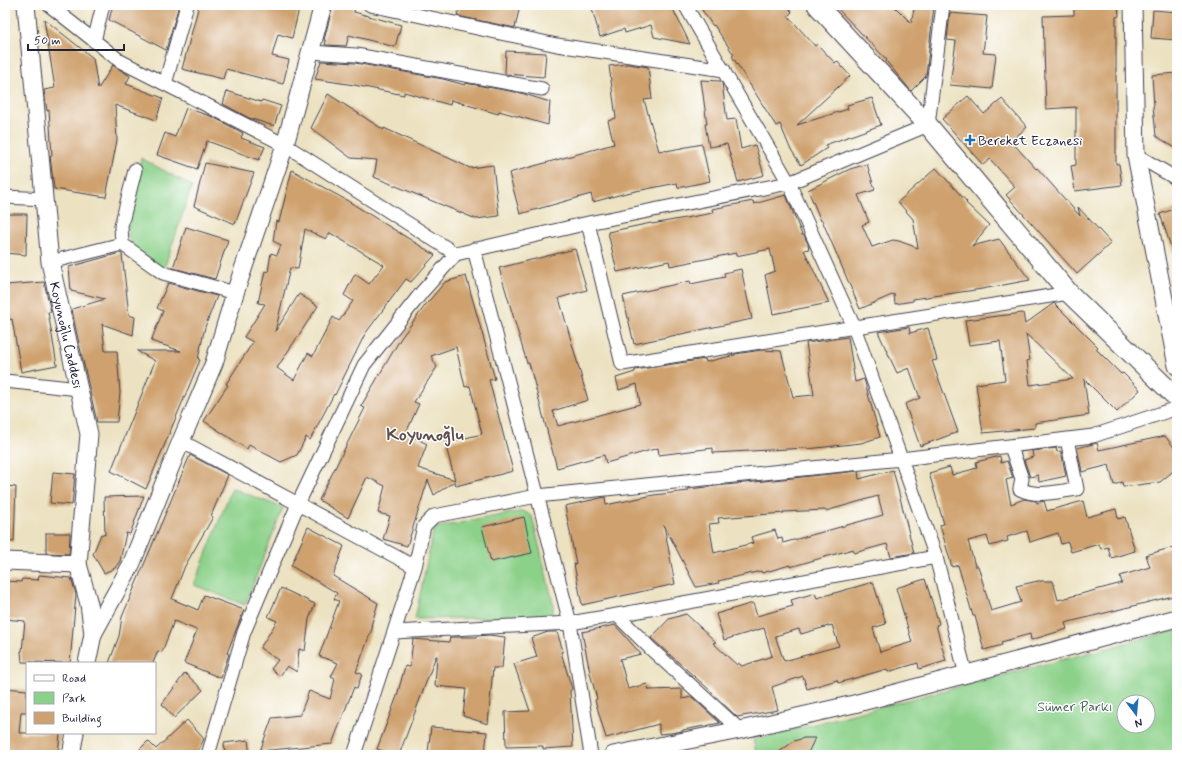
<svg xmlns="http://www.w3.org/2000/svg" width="1182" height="760" viewBox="0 0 1182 760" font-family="Mynerve,sans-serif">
  <rect width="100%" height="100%" fill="#fff"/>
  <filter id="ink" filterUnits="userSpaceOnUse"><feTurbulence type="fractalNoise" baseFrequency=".025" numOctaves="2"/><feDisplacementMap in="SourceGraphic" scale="8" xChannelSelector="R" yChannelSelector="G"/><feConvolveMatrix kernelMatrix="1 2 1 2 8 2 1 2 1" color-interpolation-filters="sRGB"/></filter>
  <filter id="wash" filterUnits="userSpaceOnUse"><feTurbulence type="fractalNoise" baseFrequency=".012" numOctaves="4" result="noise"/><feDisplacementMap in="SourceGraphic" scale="16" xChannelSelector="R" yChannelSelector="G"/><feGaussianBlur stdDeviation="0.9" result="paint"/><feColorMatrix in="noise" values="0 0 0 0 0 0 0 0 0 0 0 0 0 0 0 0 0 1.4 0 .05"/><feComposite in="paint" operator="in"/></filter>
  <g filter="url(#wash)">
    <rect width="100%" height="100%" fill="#ece2c1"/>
    <!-- green -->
    <path fill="#8cd18a" stroke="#577a62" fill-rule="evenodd" d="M141,158L192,186L161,278L138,264L127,231Z
      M232,488L283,508L245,605L194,585Z
      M523,511L532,516L553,603V612L547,617L415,619L434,528Z
      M1177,630V755H757L753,740ZM1124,702H1148V726H1124Z"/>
    <g id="blocks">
      <!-- building -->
      <path fill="#cfa16e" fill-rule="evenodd" d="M113,5H179L166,50L109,20Z
        M199,5H300L292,38L278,34L272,56L289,60L283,84L226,69L223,79L182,69Z
        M333,5H342L355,8L354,12L401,25L395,47L349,35L346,46L325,45L326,41L324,40Z
        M460,5H520L515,28L457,16Z
        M591,5H671L690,44L654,37L651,25L625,33L624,29L600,37Z
        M710,5H786L792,12L788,16L815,46L817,44L835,63L837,61L850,76L797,125L848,109L847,105L872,98L881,125L825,145L827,148L801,165L790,148L780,124L776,126L732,56L734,55L714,25L713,26L702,10Z
        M834,5H893L911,23L915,5H934L926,76L911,91L886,61L887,60Z
        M1074,5H1118L1119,16L1116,17V164H1119L1122,185L1075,191L1071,166L1076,165V107L1046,109L1043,16L1074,15Z
        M1153,10L1177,12V40L1151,38Z
        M950,13L987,16L983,53L996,54L992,89L950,85L956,41L947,40Z
        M44,19L93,58L98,89L113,65L130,76L126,84L163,98L156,120L115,105L117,140L106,197L54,189L50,156H52L49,110L47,111L44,90L55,88Z
        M506,51L546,53L544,77L505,74Z
        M321,61L355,63L443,79L465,85V83L521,93L550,102L548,125L499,111L498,114L451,100L450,105L404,92V95L354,85L315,79Z
        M628,64L648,67L652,99L644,100L659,151L665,150L666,151L702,144L710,181L678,188L677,183L626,193L593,202L591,194L520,214L509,173L614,144L608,121L616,118L609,66Z
        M1177,73V149L1156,136L1153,106H1154L1152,75Z
        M701,80L720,81L722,83L727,120L736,119L741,149L755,145L764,175L738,182L727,144L709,147L705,124H707Z
        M227,91L261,102L262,100L281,106L274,126L249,118L223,104Z
        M328,94L384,130V128L470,168L493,165L499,216L476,219L374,177L377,160L351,158L311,128Z
        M968,96L984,114L1002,99L1027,127L1011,141L1036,169L1037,168L1080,216L1078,207L1111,243L1077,274L1006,195L1015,187L990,159L983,165L942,119Z
        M186,108L213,117L243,133L241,138L265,147L259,160L207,141L197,169L157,155L165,133L175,137Z
        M205,163L254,173L235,224L194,206Z
        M867,164L875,190L858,195L869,222L862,225L872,247L893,240L899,241L918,248L913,219L898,202L936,168L967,202L966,203L989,225L972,246L999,239L1030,280L982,289L913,299V301L895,304L894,294L860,309L822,220L821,221L808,190L850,169Z
        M292,170L348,201L435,255L411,282L406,279L365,334L335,395L334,394L310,440L306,437L297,455L281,462L249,445L247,449L204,421L228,385L226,384L253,342L244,337L265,304L258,303L265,271L268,272L271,253L277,255L281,245L273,241L276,221L279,222ZM305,229L326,239L330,233L384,265L369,284L355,274L344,295L353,301L339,321L333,317L313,356L308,353L294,380L277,368L318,306L299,294L275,332L290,268L298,269Z
        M786,195L802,235H804L808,244L809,249L804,250L829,303L773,314L765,275L775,271L770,249L736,256V253L670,266L669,261L617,272L608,232L651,223L652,224L713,213L712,209L753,201L754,204Z
        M1177,208V258L1175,259L1160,214Z
        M5,214H27L26,255L5,253Z
        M186,227L228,240L215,279L173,268Z
        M575,249L587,290L559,298L588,400L553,411L558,426L640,404L637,384L619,390L616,378L635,372V370L705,359L706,362L735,355V354L762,350L781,351L793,397L814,395L806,343L848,337L855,382L864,379L880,437L861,443L807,449V448L713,453V448L659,455L658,448L606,463L604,455L557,468L529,363H527L499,268Z
        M120,253L122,254L129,315L135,317L133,335L102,324L105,351H117L120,393L117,422H97L74,321L72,309L105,299L71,291L69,267Z
        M741,269L752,319L634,344L623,296L690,281L691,284L725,277L724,273Z
        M466,276L495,379L489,380L513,471L456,486L455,481L434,495L428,480L407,546L383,539L390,516L378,513L385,486L367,477L348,518L319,500L365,408L361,406L401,338L427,303L445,282ZM456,347L465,387L470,386L482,434L445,443L455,480L418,468L427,444L406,433L419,404L414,402L437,367L431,356Z
        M44,282L51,312H48L57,365L21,372L12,319L9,320L5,285Z
        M168,283L217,296L205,327L198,359L200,360L146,489L111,471L155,361L137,351H181L151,341L163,311L157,308Z
        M1054,303L1098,347L1096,349L1121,374L1123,373L1140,390L1117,412L1084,379L1089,415L1035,423V428L983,433L976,384L1005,380L1000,341L969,345L965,320L1023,313L1025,324ZM1026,334L1048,355L1073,379L1030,385L1027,361L1030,360Z
        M909,327L910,333L928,328L937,360L932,361L958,432L920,446L905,404L920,398L909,368L897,373L878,332Z
        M1165,436L1177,451V468L1160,482L1123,487L1122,482L1114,485L1109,465L1082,472L1077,448L1097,443L1099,450Z
        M1056,448L1057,452L1061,451L1066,476L1039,482L1038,475L1030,477L1024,460L1033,457L1032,451Z
        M190,455L228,475L211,516L213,517L185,566L172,599L198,610L204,595L244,610L227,653L229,654L221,678L184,663L197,630L174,621L162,652L158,651L153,663H109L119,636L122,617Z
        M1000,456L1001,463L1007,461L1013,478L1006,480L1011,504L1024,499L1036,501L1037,503L1044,501L1047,511L1083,501L1087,517L1116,509L1118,519L1125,517L1135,551L1111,558L1108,547L1101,549L1099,544L1071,552L1068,542L1061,544L1058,533L1030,542L1027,531L1007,537L1008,541L990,546L987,536L968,541L975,566H978L991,611L1021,602L1016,586L1038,581H1053L1058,600L1122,583L1120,576L1150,567L1146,555L1177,546V595L1065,623L1067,629L1031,640L1030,634L1001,642L1002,645L984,650L975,616H973L958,565L952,567L940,525L944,524L929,473L950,467L952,475L977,468L976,462Z
        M893,470L914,553L891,557L887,544L854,553L853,549L790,567V565L762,573L761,571L718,581L719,583L696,587L664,525L675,584L582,605L574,564H576L565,506L605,497L606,505L654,495L688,491V489L858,471L859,479ZM878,496L883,515L783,543L782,538L778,539L775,530L751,537L753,543L714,553L709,524L719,523L718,518L784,513L783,512L825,510L826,511Z
        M53,472L75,474L72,505L50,503Z
        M5,486L16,487L14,542L5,541Z
        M144,496L130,534L126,533L120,561L115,568L104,573L93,554L101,534L105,535L104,497Z
        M524,517L532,553L491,562L482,527Z
        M308,527L344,546L333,576L378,603L371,626H373L356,672L362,674L357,689L354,687L332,744L260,751L272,718L300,715L309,691L330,699L335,679L331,677L338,663L319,656L339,601L334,599L337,593L291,566Z
        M46,533H70L69,554L46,553Z
        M39,575L71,578L76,594L70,663L22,662L21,651H22L25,621L5,619V581L21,582L22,579L38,580Z
        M925,579L939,624L936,625L946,661L919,669L918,663L888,672L887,669L838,683L837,680L807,689L803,676L772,687L778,710L737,717L712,693H713L651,638L669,619L686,614L716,642L713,643L737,665L738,663L742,666L772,656L764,628L724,640L716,614L753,603L757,616L793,606L791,600L815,593L817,598L873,582L886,624L873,628L880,652L912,642L896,588ZM832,625L839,646L784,661L775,636L799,629L801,634Z
        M281,588L315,604L309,619L305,651L299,649L297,672L287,666L280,676L271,669L278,660L260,648L277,621L268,617Z
        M615,625L641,654L620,659L628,689L647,684L649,690L682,689V699L692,697L720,723L683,730V731L671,733L659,734V724L606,738L595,700L597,699L590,673L582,632Z
        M548,632H557L563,651L561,652L572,689L570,691L573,747L543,749V746L506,747L505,712L530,711L514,664L537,657L531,638Z
        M489,635L505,637L502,668H493L488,724L463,716L466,689L435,686L437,656H436L399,755H393L377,749L397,696L405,666L410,667L413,639L449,642L450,637H477V636Z
        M185,673L203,690L174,718L162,704Z
        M5,688L27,690V712H21L19,733H60L58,755H5Z
        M187,720L204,739L196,755H134L148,741L156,749Z
        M431,727L487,732L485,755H464L428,752Z
        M804,738H815L807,755H775L794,741Z
        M248,740L250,755H225L224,743Z"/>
    </g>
  </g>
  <g filter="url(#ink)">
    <use href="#blocks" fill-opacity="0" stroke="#403f4f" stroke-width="1"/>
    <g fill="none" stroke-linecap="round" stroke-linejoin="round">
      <!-- minor casing -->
      <g stroke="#403f4f" stroke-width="15">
        <path id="minor" d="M49,5L120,61L285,145L456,254L422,292L364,365L298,504L415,567
          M370,5L557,45L724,70
          M94,41L103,5
          M310,52L356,55L542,89
          M165,84L187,5
          M1136,155L1177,179
          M135,170L121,226L122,244L163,273L235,293
          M5,197L45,199
          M588,223L789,183L928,125L943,5
          M474,249L570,623L591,755
          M456,254L588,223L622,364L1069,293
          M50,262L122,244
          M5,381L79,389
          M181,441L298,504L244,632L208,755
          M1011,447L1022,479L1020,489C1037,498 1059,491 1077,489L1067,439
          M936,557L966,675
          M617,615L936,557L854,327L789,183L685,5
          M394,632L570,623L617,615L651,649L740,730
          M354,755L415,567L424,526L434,516L537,496L901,459L1093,436L1177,408"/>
      </g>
      <!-- tertiary casing -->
      <g stroke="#403f4f" stroke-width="19">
        <g id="tertiary">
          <path id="s1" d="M26,5L50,262L89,434L78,564L89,604L93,634L87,663"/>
          <path d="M1133,5L1136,155L1177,366"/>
          <path d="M5,561L78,564"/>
          <path d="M93,634L131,565L181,441L214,363L235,293L285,145L323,5"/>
          <path d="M71,755L75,733"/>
          <path d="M613,755L740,730L854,704L1177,618"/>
        </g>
      </g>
      <!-- secondary casing -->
      <g stroke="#403f4f" stroke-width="21">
        <path id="secondary" d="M817,5L928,125L1069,293L1177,398"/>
      </g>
      <!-- minor -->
      <use href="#minor" stroke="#fff" stroke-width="13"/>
      <!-- tertiary -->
      <use href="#tertiary" stroke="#fff" stroke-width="17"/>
      <!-- secondary -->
      <use href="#secondary" stroke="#fff" stroke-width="19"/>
    </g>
  </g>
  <!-- markers -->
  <path fill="#1f6fb2" stroke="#fff" stroke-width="1.5" d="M968 134h4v4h4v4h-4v4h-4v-4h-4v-4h4z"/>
  <g text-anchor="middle" stroke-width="3" stroke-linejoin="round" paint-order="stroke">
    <!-- poi labels -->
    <g font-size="14" fill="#22223b" stroke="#fff" text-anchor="start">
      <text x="978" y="145">Bereket Eczanesi</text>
    </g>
    <!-- street labels -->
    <g font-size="14" fill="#22223b" stroke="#fff">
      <text dy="5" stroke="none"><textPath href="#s1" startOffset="333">Koyunoğlu Caddesi</textPath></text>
    </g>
    <!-- park labels -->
    <g font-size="14" fill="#475f57" stroke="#fff">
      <text x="1075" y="711">Sümer Parkı</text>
    </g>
    <!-- district labels -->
    <g font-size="18" font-weight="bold" fill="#5f4e4d" stroke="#fff">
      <text x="425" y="440">Koyunoğlu</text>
    </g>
  </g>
  <!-- margin -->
  <rect width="1182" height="760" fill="none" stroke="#fff" stroke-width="20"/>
  <!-- legend -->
  <rect x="26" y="662" width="130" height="72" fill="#ffffff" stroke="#a7a7b1"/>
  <rect x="34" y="675" width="20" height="6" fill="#ffffff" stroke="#a7a7b1"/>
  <text x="62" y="682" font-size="12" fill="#22223b">Road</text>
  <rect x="34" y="692" width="20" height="12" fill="#8cd18a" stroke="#a7a7b1"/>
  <text x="62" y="702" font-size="12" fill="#22223b">Park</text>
  <rect x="34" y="712" width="20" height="12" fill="#cfa16e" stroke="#a7a7b1"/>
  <text x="62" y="722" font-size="12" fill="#22223b">Building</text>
  <!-- north arrow -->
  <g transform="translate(1136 714) rotate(164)"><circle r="19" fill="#ffffff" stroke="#a7a7b1"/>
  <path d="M0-3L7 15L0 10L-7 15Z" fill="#1f6fb2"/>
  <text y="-6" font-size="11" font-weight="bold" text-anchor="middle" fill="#22223b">N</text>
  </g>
  <!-- scale -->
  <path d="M28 44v6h96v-6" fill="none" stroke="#22223b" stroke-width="2"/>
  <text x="34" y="44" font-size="12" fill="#22223b" stroke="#ffffff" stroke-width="3" paint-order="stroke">50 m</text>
</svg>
